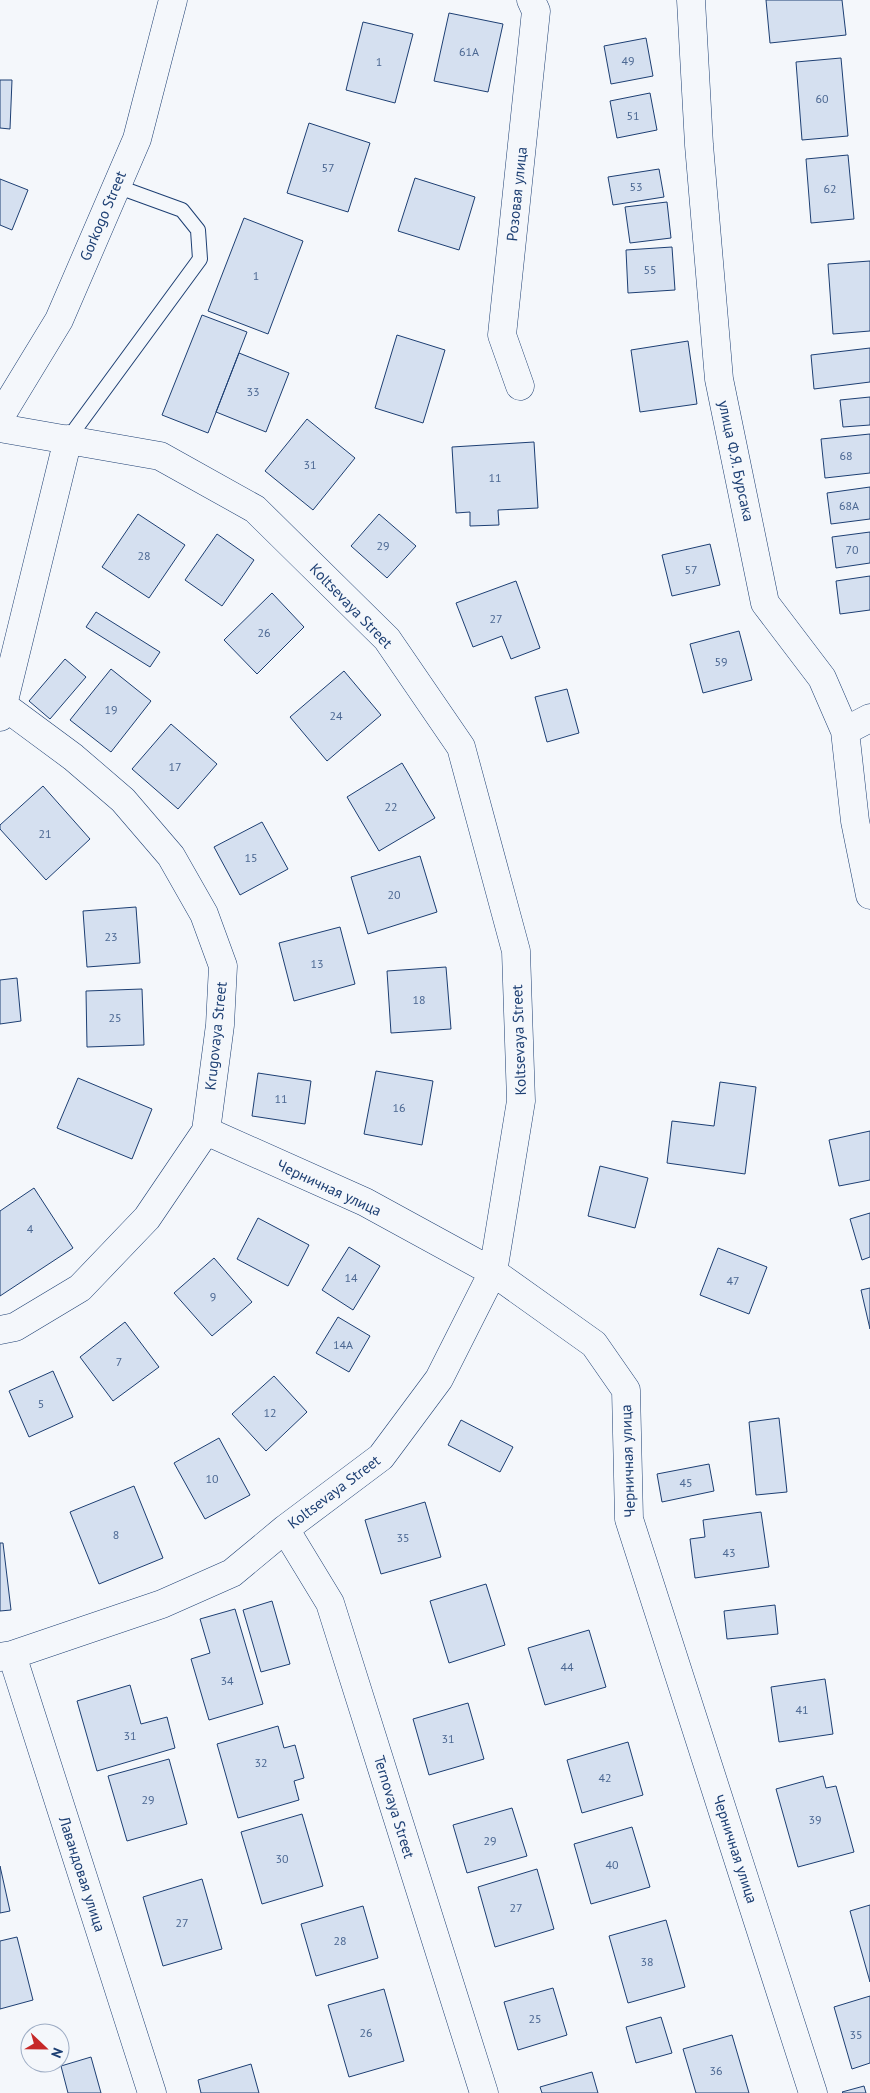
<svg xmlns="http://www.w3.org/2000/svg" width="870" height="2093" viewBox="0 0 870 2093" font-family="'PT Sans',sans-serif">
  <rect width="100%" height="100%" fill="#f4f7fb"/>
  <!-- building -->
  <path fill="#d5e0f0" stroke="#1d3f73" d="M766,0H842L846,35L770,43Z
    M449,13L503,24L488,92L434,81Z
    M363,22L413,34L395,103L346,90Z
    M646,38L653,76L611,84L604,46Z
    M841,58L848,136L802,140L796,62Z
    M0,80H12L10,129L0,128Z
    M650,93L657,130L617,138L610,101Z
    M309,123L370,143L348,212L287,193Z
    M848,155L854,219L811,223L806,159Z
    M659,169L664,197L613,205L608,177Z
    M415,178L475,197L459,250L398,231Z
    M0,179L28,190L12,230L0,225Z
    M667,202L671,238L630,243L625,207Z
    M244,218L303,241L268,334L208,311Z
    M672,247L675,290L628,293L626,250Z
    M870,261V331L833,334L828,264Z
    M202,315L247,332L208,433L162,415Z
    M397,335L445,350L423,423L375,408Z
    M688,341L697,404L640,412L631,350Z
    M870,348V382L814,389L811,355Z
    M239,353L289,373L266,432L216,412Z
    M870,397V425L843,427L840,400Z
    M307,419L355,458L313,510L265,471Z
    M870,434V473L825,478L821,439Z
    M534,442L538,508L498,510L499,525L470,526V512L456,513L452,447Z
    M870,487V519L831,524L827,493Z
    M138,514L185,545L149,598L102,567Z
    M379,514L416,546L387,578L351,546Z
    M870,532V563L836,568L832,537Z
    M217,534L254,560L222,606L185,580Z
    M710,544L720,585L672,596L662,555Z
    M870,576V610L840,614L836,581Z
    M516,581L540,648L511,659L502,636L473,647L456,603Z
    M272,593L304,627L257,674L224,640Z
    M96,612L160,652L150,667L86,627Z
    M739,631L752,680L703,693L690,644Z
    M65,659L86,677L50,719L29,701Z
    M111,669L151,701L111,752L70,720Z
    M344,671L381,715L327,761L290,717Z
    M567,689L579,733L547,742L535,697Z
    M171,724L217,764L178,809L132,769Z
    M402,763L435,818L379,851L347,797Z
    M43,786L90,839L46,880L0,829V825Z
    M262,822L288,869L240,895L214,847Z
    M420,856L437,912L368,934L351,877Z
    M136,907L140,963L87,967L83,911Z
    M340,927L355,984L294,1001L279,943Z
    M446,967L451,1029L391,1033L387,971Z
    M17,978L21,1021L0,1024V980Z
    M142,989L144,1045L87,1047L86,991Z
    M376,1071L433,1081L422,1145L364,1134Z
    M258,1073L311,1081L305,1124L252,1116Z
    M78,1078L152,1109L132,1159L57,1128Z
    M720,1082L756,1087L745,1174L667,1163L672,1121L714,1126Z
    M870,1131V1180L839,1186L829,1140Z
    M600,1166L648,1178L635,1228L588,1216Z
    M34,1188L73,1248L0,1296V1211Z
    M870,1213V1257L862,1260L850,1219Z
    M258,1218L309,1245L288,1286L237,1259Z
    M349,1247L380,1266L353,1310L322,1290Z
    M718,1248L767,1267L749,1314L700,1295Z
    M214,1258L252,1302L212,1336L174,1293Z
    M870,1288V1329L861,1290Z
    M338,1317L370,1336L349,1372L316,1353Z
    M125,1322L159,1367L113,1401L80,1357Z
    M53,1371L73,1417L29,1437L9,1391Z
    M274,1376L307,1412L266,1451L232,1414Z
    M779,1418L787,1492L756,1495L749,1422Z
    M461,1420L513,1447L500,1472L448,1445Z
    M219,1438L250,1495L205,1519L174,1463Z
    M709,1464L714,1491L662,1502L657,1474Z
    M134,1486L163,1558L99,1584L70,1512Z
    M425,1502L441,1557L381,1574L365,1520Z
    M761,1512L769,1567L695,1578L690,1539L705,1537L703,1520Z
    M0,1543H3L11,1610L0,1611Z
    M486,1584L505,1645L449,1663L430,1601Z
    M272,1601L290,1664L261,1672L243,1610Z
    M775,1605L778,1634L727,1639L724,1611Z
    M235,1609L263,1704L209,1720L191,1659L210,1653L200,1619Z
    M589,1630L606,1687L545,1705L528,1648Z
    M825,1679L833,1734L779,1742L771,1687Z
    M130,1685L141,1724L167,1717L175,1748L97,1771L77,1701Z
    M468,1703L484,1759L429,1775L413,1719Z
    M278,1726L284,1748L295,1745L304,1778L294,1781L299,1800L238,1818L217,1744Z
    M628,1742L643,1795L582,1813L567,1760Z
    M169,1759L187,1824L127,1841L108,1776Z
    M823,1776L826,1788L836,1786L854,1852L798,1867L776,1789Z
    M512,1808L527,1856L467,1873L453,1825Z
    M302,1814L323,1886L262,1904L241,1832Z
    M632,1827L650,1887L591,1904L574,1844Z
    M0,1866L10,1911L0,1913Z
    M537,1869L554,1929L495,1947L478,1887Z
    M202,1879L222,1949L163,1966L143,1897Z
    M870,1905V1982L850,1911Z
    M363,1906L378,1958L316,1976L301,1924Z
    M666,1920L685,1987L628,2003L609,1936Z
    M17,1937L33,2000L0,2009V1941Z
    M553,1988L567,2035L518,2050L504,2002Z
    M384,1989L404,2061L349,2077L328,2005Z
    M870,1996V2063L852,2069L834,2007Z
    M661,2017L672,2053L636,2063L626,2027Z
    M732,2035L749,2093H696L683,2049Z
    M91,2057L101,2093H68L61,2066Z
    M251,2064L259,2093H201L198,2080Z
    M592,2072L598,2093H542L540,2087Z
    M864,2086L866,2093H843L842,2092Z"/>
  <g fill="none" stroke-linecap="round" stroke-linejoin="round">
    <!-- lane casing -->
    <g stroke="#1d3f73" stroke-width="16">
      <path id="lane" d="M68,439L200,259L198,230L182,210L116,186"/>
    </g>
    <!-- street casing -->
    <g stroke="#1d3f73" stroke-width="29">
      <path id="street" d="M691,0L699,145L719,379L765,603L822,678L845,731L855,821L870,895
        M520,386L502,335L536,11L531,0
        M0,428L160,456L255,509L387,639L461,747L516,951L521,1101L493,1272L439,1379L381,1457L285,1529L232,1573L162,1604L12,1655L0,1657
        M0,717L68,439
        M845,731L870,718
        M206,1131L365,1202L493,1272L594,1344L626,1390L629,1519L813,2093
        M0,1330L15,1327L80,1288L147,1218L206,1131L220,1025L223,966L204,914L171,856L123,800L73,757L4,706
        M285,1529L330,1603L484,2093
        M12,1655L152,2093"/>
    </g>
    <!-- secondary casing -->
    <g stroke="#1d3f73" stroke-width="29">
      <path id="secondary" d="M0,417L59,320L137,139L173,0"/>
    </g>
    <!-- lane -->
    <use href="#lane" stroke="#f4f7fb" stroke-width="14"/>
    <!-- street -->
    <use href="#street" stroke="#f4f7fb" stroke-width="28"/>
    <!-- secondary -->
    <use href="#secondary" stroke="#f4f7fb" stroke-width="28"/>
  </g>
  <g text-anchor="middle" stroke-width="4" stroke-linejoin="round" paint-order="stroke">
    <!-- number labels -->
    <g font-size="12" fill="#4b6792">
      <text x="469" y="56">61А</text>
      <text x="628" y="65">49</text>
      <text x="379" y="66">1</text>
      <text x="822" y="103">60</text>
      <text x="633" y="120">51</text>
      <text x="328" y="172">57</text>
      <text x="636" y="191">53</text>
      <text x="830" y="193">62</text>
      <text x="650" y="274">55</text>
      <text x="256" y="280">1</text>
      <text x="253" y="396">33</text>
      <text x="846" y="460">68</text>
      <text x="310" y="469">31</text>
      <text x="495" y="482">11</text>
      <text x="849" y="510">68А</text>
      <text x="383" y="550">29</text>
      <text x="852" y="554">70</text>
      <text x="144" y="560">28</text>
      <text x="691" y="574">57</text>
      <text x="496" y="623">27</text>
      <text x="264" y="637">26</text>
      <text x="721" y="666">59</text>
      <text x="111" y="714">19</text>
      <text x="336" y="720">24</text>
      <text x="175" y="771">17</text>
      <text x="391" y="811">22</text>
      <text x="45" y="838">21</text>
      <text x="251" y="862">15</text>
      <text x="394" y="899">20</text>
      <text x="111" y="941">23</text>
      <text x="317" y="968">13</text>
      <text x="419" y="1004">18</text>
      <text x="115" y="1022">25</text>
      <text x="281" y="1103">11</text>
      <text x="399" y="1112">16</text>
      <text x="30" y="1233">4</text>
      <text x="351" y="1282">14</text>
      <text x="733" y="1285">47</text>
      <text x="213" y="1301">9</text>
      <text x="343" y="1349">14А</text>
      <text x="119" y="1366">7</text>
      <text x="41" y="1408">5</text>
      <text x="270" y="1417">12</text>
      <text x="212" y="1483">10</text>
      <text x="686" y="1487">45</text>
      <text x="116" y="1539">8</text>
      <text x="403" y="1542">35</text>
      <text x="729" y="1557">43</text>
      <text x="567" y="1671">44</text>
      <text x="227" y="1685">34</text>
      <text x="802" y="1714">41</text>
      <text x="130" y="1740">31</text>
      <text x="448" y="1743">31</text>
      <text x="261" y="1767">32</text>
      <text x="605" y="1782">42</text>
      <text x="148" y="1804">29</text>
      <text x="815" y="1824">39</text>
      <text x="490" y="1845">29</text>
      <text x="282" y="1863">30</text>
      <text x="612" y="1869">40</text>
      <text x="516" y="1912">27</text>
      <text x="182" y="1927">27</text>
      <text x="340" y="1945">28</text>
      <text x="647" y="1966">38</text>
      <text x="535" y="2023">25</text>
      <text x="366" y="2037">26</text>
      <text x="856" y="2039">35</text>
      <text x="716" y="2075">36</text>
    </g>
    <!-- street labels -->
    <g font-size="15" fill="#1d3f73" stroke="#f4f7fb">
      <text transform="translate(517 194) rotate(-84)" y="5">Розовая улица</text>
      <text transform="translate(103 216) rotate(-67)" y="5">Gorkogo Street</text>
      <text transform="translate(736 461) rotate(78)" y="5">улица Ф.Я. Бурсака</text>
      <text transform="translate(351 606) rotate(46)" y="5">Koltsevaya Street</text>
      <text transform="translate(216 1036) rotate(-84)" y="5">Krugovaya Street</text>
      <text transform="translate(519 1040) rotate(-92)" y="5">Koltsevaya Street</text>
      <text transform="translate(329 1188) rotate(25)" y="5">Черничная улица</text>
      <text transform="translate(628 1461) rotate(-92)" y="5">Черничная улица</text>
      <text transform="translate(334 1492) rotate(-37)" y="5">Koltsevaya Street</text>
      <text transform="translate(394 1807) rotate(73)" y="5">Ternovaya Street</text>
      <text transform="translate(735 1849) rotate(72)" y="5">Черничная улица</text>
      <text transform="translate(82 1874) rotate(72)" y="5">Лавандовая улица</text>
    </g>
  </g>
  <!-- north arrow -->
  <g transform="translate(45 2048) rotate(112)"><circle r="24" fill="#f4f7fb" stroke="#9eadc5"/>
  <path d="M0-4L9 19L0 12L-9 19Z" fill="#c62828"/>
  <text y="-8" font-size="14" font-weight="bold" text-anchor="middle" fill="#1d3f73">N</text>
  </g>
</svg>
